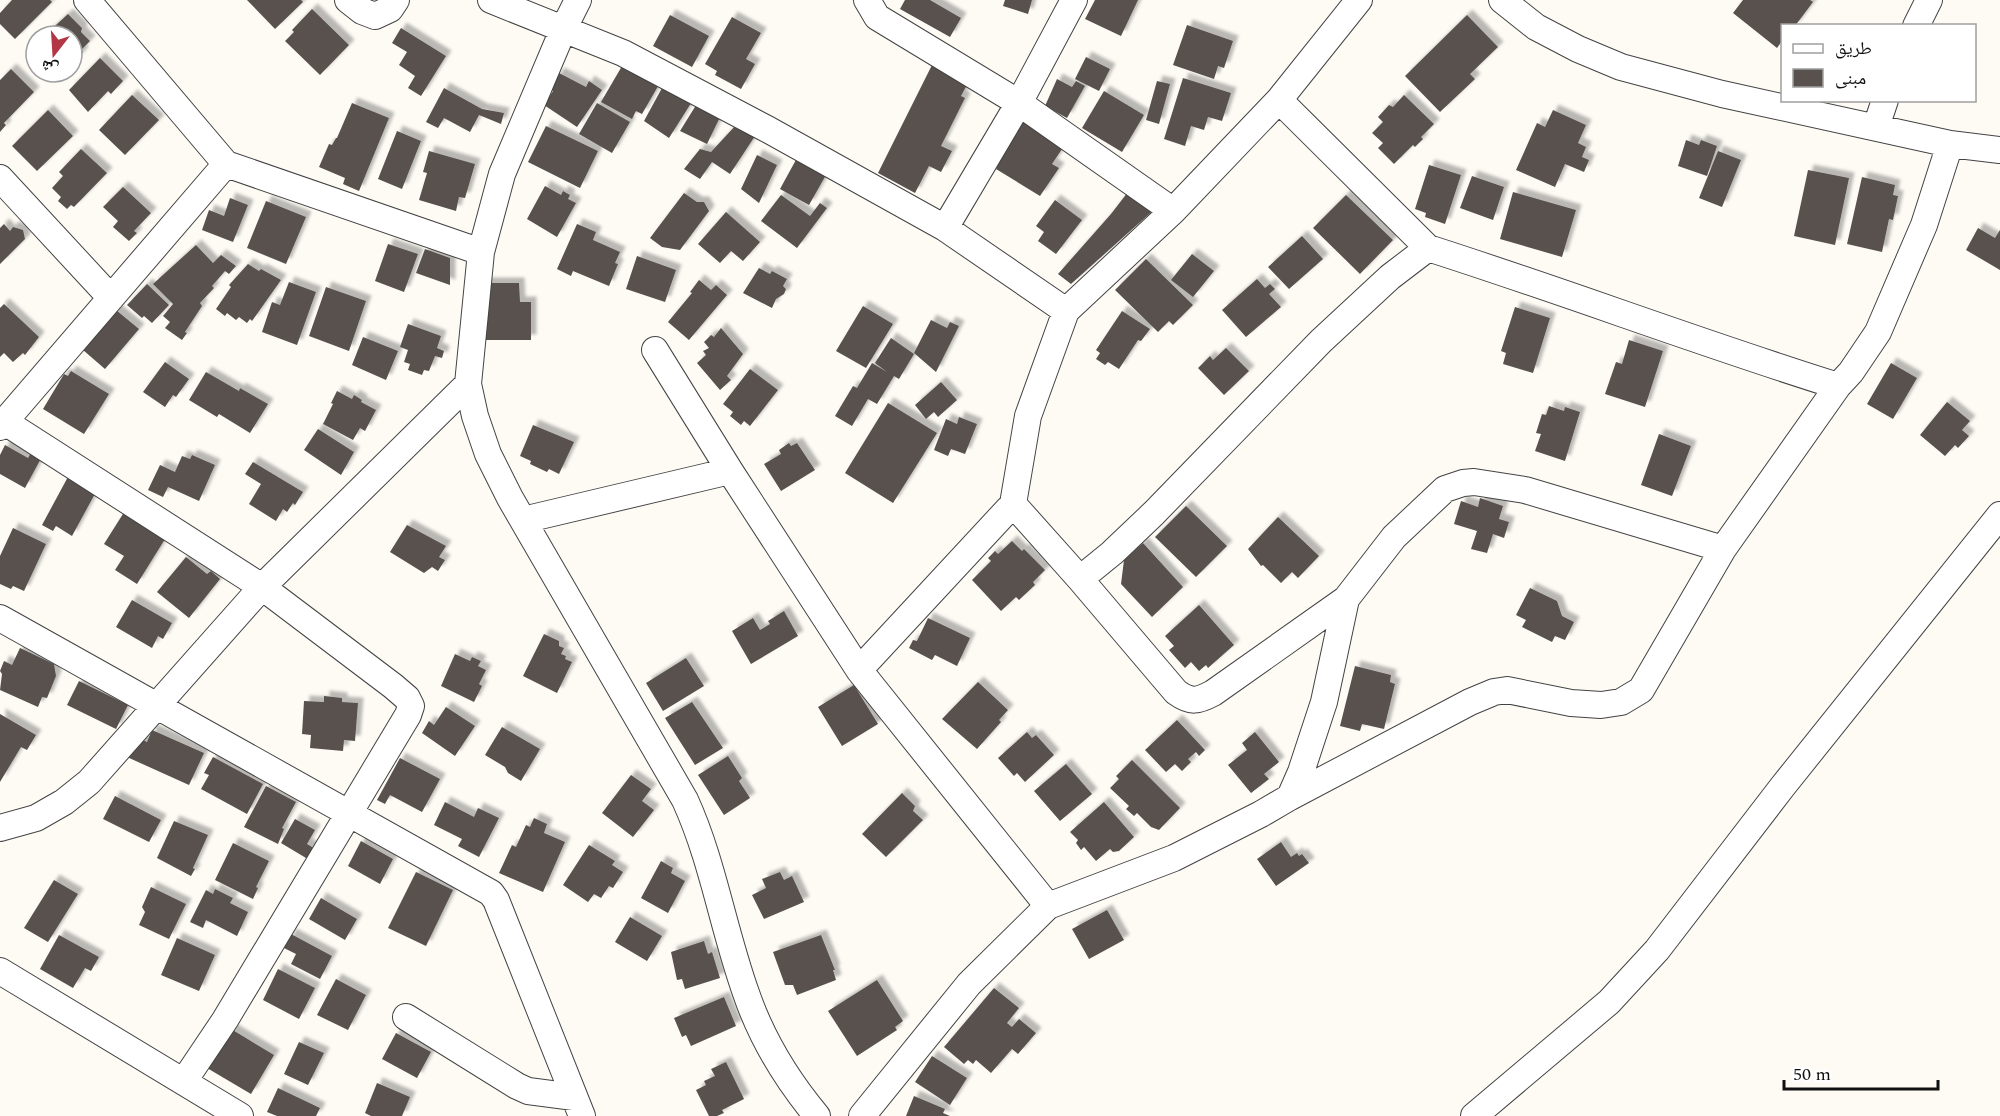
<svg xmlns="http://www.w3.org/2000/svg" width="2000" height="1116" viewBox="0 0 2000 1116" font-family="Spectral,'Noto Naskh Arabic',serif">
  <defs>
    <filter id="shadow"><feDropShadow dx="5.5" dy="-5.5" stdDeviation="1.5" flood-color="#0004"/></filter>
  </defs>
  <rect width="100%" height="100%" fill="#fefbf5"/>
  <!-- building -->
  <path fill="#58514e" filter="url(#shadow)" d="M12,0H50L52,2L15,39L0,24V13Z
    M247,0H301L303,2L275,29Z
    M905,0H930L961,18L950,37L900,9Z
    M1005,0H1032L1028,14L1003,6Z
    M1095,0H1138L1121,36L1085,19Z
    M1743,0H1810L1813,2L1795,26H1782V41L1777,48L1733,13Z
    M312,9L349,45L320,75L285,41L294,32L292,30Z
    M68,14L82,28L81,32L90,41L81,50L83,52L77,59L72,54V36H44Z
    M670,15L709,36L692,67L653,46Z
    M1467,15L1498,47L1470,74L1475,79L1440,112L1405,76Z
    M732,17L761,33L746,59L755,64L741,89L715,75L717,71L705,64Z
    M1187,25L1233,41L1224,68L1218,66L1214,79L1173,65Z
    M401,28L446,56L421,96L408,88L415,76L399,65L407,52L392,43Z
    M1086,57L1110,69L1099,91L1075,79Z
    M100,58L123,81L111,94L108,91L88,112L69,90Z
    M625,61L661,81L642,114L636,111L632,119L601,102Z
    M932,65L968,83L961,96L965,98L941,146L952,151L941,172L929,166L915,193L878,173Z
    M11,69L34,92L4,123L6,125L0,132V80Z
    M559,73L586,87L589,81L602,90L577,127L544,105L553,91L549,88Z
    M1183,78L1231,93L1222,121L1208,117L1204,130L1191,126L1185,146L1164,139Z
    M1057,79L1072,87L1076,81L1085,86L1067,118L1045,106Z
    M1157,81L1170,84L1159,124L1146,120Z
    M444,88L482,109L504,113L501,124L479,115L470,132L444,118L438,128L426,122Z
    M662,88L693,100L669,138L644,121Z
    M1104,91L1144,115L1122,152L1082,128Z
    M132,95L159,120L125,155L99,130Z
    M1404,95L1434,124L1421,137L1423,139L1415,147L1413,145L1394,164L1378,148L1383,143L1372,133L1383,122L1378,117L1389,105L1393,107Z
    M698,102L722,113L707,144L680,131Z
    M352,103L389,118L359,191L343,184L345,178L319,167L329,144L332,145L336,138H337Z
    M597,103L630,122L612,153L579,134Z
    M48,110L73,136L37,171L12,146Z
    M1553,110L1586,125L1578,143L1586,147L1582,157L1589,160L1584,172L1565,164L1555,187L1516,170L1537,123L1545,127Z
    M1020,118L1064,146L1052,164L1059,168L1040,196L996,169Z
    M736,125L755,136L730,174L712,162L700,179L684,169L700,149L711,152Z
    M546,126L598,151L580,188L528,162Z
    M397,131L421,141L402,189L378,179Z
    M1686,140L1699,145L1701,140L1717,146L1707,176L1678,166Z
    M81,149L107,173L74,207L71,205L67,209L58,201L61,197L52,188L63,176L59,172Z
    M429,151L475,164L465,198L459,197L456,211L419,200L427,173L423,172Z
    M1718,151L1741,160L1722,207L1699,198Z
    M757,155L777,165L759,203L741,189Z
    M797,158L826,175L809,205L780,189Z
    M1429,165L1461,175L1445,224L1425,217L1426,213L1415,209Z
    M1808,170L1849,178L1835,245L1794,236Z
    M1472,176L1504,187L1493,220L1460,208Z
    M1862,177L1895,185L1893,195L1898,196L1893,220L1889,219L1882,252L1847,244Z
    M545,186L561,195L563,191L570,195L568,199L576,203L557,237L527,219Z
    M123,187L151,213L134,231L137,233L129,241L113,227L118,221L103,207Z
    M1131,188L1157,207L1071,284L1058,274L1111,214Z
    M1513,192L1576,210L1562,257L1500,239Z
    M684,193L697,202H704L709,211L680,250L662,247L650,238Z
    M781,195L810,216L820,203L827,208L797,248L761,221Z
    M1346,195L1393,240L1360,274L1313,228Z
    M230,198L248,205L233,242L202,230L209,210L224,216Z
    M1055,200L1082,220L1056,254L1038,241L1044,232L1036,226Z
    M266,201L306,217L286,264L247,248Z
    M726,212L760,242L743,261L731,251L720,263L698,244Z
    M4,224L10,231L13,227L23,230L25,239L0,264V228Z
    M577,224L596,232L593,240L620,252L615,263L618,264L609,286L573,271L571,276L557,269Z
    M1978,228L1995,238L2000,230V270L1966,250Z
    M1302,236L1323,259L1289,289L1268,267Z
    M388,244L418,254L404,292L375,281Z
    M196,245L213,263L221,255L236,266L229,274L225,271L212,286L214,288L200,303L202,306L185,332L187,333L182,340L165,328L170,322L163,316L173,304L153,284Z
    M425,249L450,258V285L416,273Z
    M1192,254L1214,271L1193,297L1171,280Z
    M637,256L676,270L665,302L626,289Z
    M1146,259L1193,305L1173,325L1169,321L1158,332L1115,290Z
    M248,264L259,271L261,269L281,280L252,321L250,319L247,323L239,317L236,320L227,313L225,316L216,309L231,287L229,285Z
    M759,268L770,274L772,271L787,279L783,286L786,289L784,294L776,299L772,308L743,293Z
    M1257,279L1265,288L1270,284L1275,289L1269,294L1281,307L1246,337L1222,310Z
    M699,280L711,290L716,285L727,295L689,340L668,322L692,293L690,292Z
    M289,282L316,292L297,345L262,332L272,302L280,305Z
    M482,283H519L520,302H531V340H482Z
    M147,284L169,305L152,323L144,316L142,318L127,305Z
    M326,287L366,301L349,351L309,336Z
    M4,304L39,337L25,355L23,353L13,362L4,353L0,357V308Z
    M863,306L893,324L866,368L836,351Z
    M1515,307L1550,318L1533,373L1503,364L1506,353L1501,351Z
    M116,310L139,329L105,369L83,350Z
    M1122,311L1150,329L1141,341L1138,340L1119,369L1108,362L1105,365L1096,359L1100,353L1096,350Z
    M931,320L947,328L950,322L959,326L936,372L914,353Z
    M408,324L441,336L437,348L444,351L442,358L435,356L429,371L424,370L422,375L408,370L410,364L404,362L408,350L400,347Z
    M721,328L743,354L727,376L731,380L720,390L697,363L706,355L703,351L709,348L704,342L711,335L714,337Z
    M363,337L398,351L386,380L352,365Z
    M891,338L914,354L899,379L894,376L877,404L868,399L852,426L835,416L853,386L857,388L872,363L887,372L875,363Z
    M1629,340L1663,351L1645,407L1605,394L1616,362L1622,364Z
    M1226,348L1249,371L1224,395L1198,368L1210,356L1213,360Z
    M165,362L189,379L176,397L173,395L165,407L143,392Z
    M1891,363L1917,378L1893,419L1867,404Z
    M750,369L778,390L750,426L744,421L741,425L730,416L733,412L723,404Z
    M71,371L109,394L84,434L43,409L64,374L68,376Z
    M206,372L239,391L240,388L268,404L250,433L219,414L217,417L189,400Z
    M941,382L957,400L938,417L934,412L926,419L915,405Z
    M337,391L352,399L354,395L362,400L361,402L376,410L365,431L360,428L353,440L323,424L333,404L331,403Z
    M1947,402L1970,421L1962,430L1969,436L1958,448L1955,445L1945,456L1920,435Z
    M888,403L937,433L893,503L845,473Z
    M1549,406L1564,411L1565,407L1580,412L1565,461L1535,451L1541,434L1536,433L1542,414L1546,415Z
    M959,417L977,424L965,454L951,449L948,456L934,450L946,419L957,424Z
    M533,425L574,442L559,474L549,469L547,472L530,464L531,461L520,456Z
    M318,429L354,452L341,475L304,450Z
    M1659,434L1691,446L1672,496L1641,485Z
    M789,443L791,446L797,443L815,470L781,491L764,464L781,454L779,450Z
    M5,445L28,458L35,446L45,451L25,488L0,474V455Z
    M192,455L215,465L199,501L168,487L163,497L148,490L160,465L175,472L182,456L190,459Z
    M253,462L303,492L295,505L293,503L287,512L283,509L276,521L249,504L261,484L245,474Z
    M69,475L97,490L72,536L56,526L53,531L42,525Z
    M1480,498L1503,506L1499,519L1509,522L1504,538L1493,534L1487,553L1471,549L1477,531L1454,524L1461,501L1478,507Z
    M128,506L170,531L137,584L115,570L124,556L104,544Z
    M1186,506L1227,546L1196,577L1155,537Z
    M1278,517L1319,556L1298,578L1292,572L1281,583L1263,565L1261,566L1248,549Z
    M407,525L446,546L439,557L445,560L438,571L432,567L424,573L390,552Z
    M13,528L46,544L24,591L13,586L11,589L0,584V556Z
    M1012,541L1022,551L1024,549L1045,570L1033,582L1035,585L1019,600L1016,597L1001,611L972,580L991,561L988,558L995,551L998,554Z
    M1143,543L1183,587L1152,617L1121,584L1124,560Z
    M186,557L207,574L211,571L220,579L189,618L157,592Z
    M1530,588L1557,601L1562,616L1574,622L1565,640L1555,636L1552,642L1522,627L1526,620L1516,615Z
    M132,600L172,623L163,639L158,636L152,648L116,627Z
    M1199,605L1234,645L1208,668L1206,665L1199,671L1191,662L1185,668L1169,650L1174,646L1165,636Z
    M784,611L798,636L751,664L732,631L753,618L760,630L770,624L768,621Z
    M928,618L970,638L957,666L935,655L932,660L909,648L913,640L917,641Z
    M544,634L559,641V646L564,648L561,654L566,656L565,659L572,662L557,693L523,676Z
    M20,648L54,664L56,676L47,698L42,697L38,707L0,690L2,674L0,671L4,661L12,665Z
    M455,654L470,661L472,657L481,661L478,666L486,670L479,684L482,686L474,702L441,686Z
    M686,658L704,686L663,711L646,683Z
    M1355,666L1391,675L1390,682L1395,684L1384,729L1362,724L1360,731L1340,726Z
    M79,681L128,705L116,729L67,705Z
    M978,682L1008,710L999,720L1001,722L977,749L942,719Z
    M854,685L878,724L842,746L818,707Z
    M324,696L342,698V702L358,703L355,741L344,740L343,751L310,748L311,735L302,734L304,701L324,702Z
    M692,702L723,748L695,765L665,718Z
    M446,707L475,726L455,756L422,733L429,721L434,725Z
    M0,714L36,735L27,750L21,747L0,782Z
    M1177,720L1205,750L1199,756L1196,752L1188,759L1191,762L1182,771L1175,764L1166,772L1145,750Z
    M502,727L540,749L521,781L508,773L505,767L485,755Z
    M152,730L204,753L189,785L127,757L136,737L147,742Z
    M1027,732L1032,738L1036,735L1054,755L1025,782L1017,773L1014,776L998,758Z
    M1255,732L1279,762L1264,774L1269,779L1251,793L1228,765L1247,750L1242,743Z
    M728,756L742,778L739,781L750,798L724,815L698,775Z
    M213,757L263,784L247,814L201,789L209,775L204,773Z
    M400,758L440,779L422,812L390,795L385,804L377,800Z
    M1132,760L1180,808L1159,830L1151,827L1137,813L1134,816L1126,809L1129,806L1110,788L1119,779L1116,776Z
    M1066,764L1092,794L1060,821L1034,791Z
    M631,775L651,789L642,801L654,810L633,837L602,813Z
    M266,786L296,802L282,828L284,829L278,844L244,827Z
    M902,793L915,806L913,811L923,820L886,857L862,834Z
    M115,796L161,820L149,842L103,819Z
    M445,802L474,817L478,808L499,818L479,857L458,846L462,839L434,825Z
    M1104,802L1134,837L1119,851L1113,852L1110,849L1096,861L1084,847L1081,850L1076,843L1078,840L1070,832Z
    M534,818L547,824L544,833L565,842L543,892L499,873L512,845L516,847L526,825L530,827Z
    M295,819L315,830L307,844L317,850L311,861L281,843Z
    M174,821L208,835L193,868L195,869L191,876L157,858Z
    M361,841L393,859L380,884L348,866Z
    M1281,842L1291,857L1297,853L1299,856L1302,854L1309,863L1276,886L1257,859Z
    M233,843L269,861L256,887L258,888L253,899L215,880Z
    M589,845L615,861L612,865L623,872L613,888L609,886L601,898L594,894L588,902L563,885Z
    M661,861L673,868L671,873L685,881L668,913L641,898Z
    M416,872L453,890L426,946L388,928Z
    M780,872L784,880L792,876L804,902L764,919L752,895L766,888L762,879Z
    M54,880L78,894L48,942L24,928Z
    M151,887L186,904L169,939L139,925L145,912L142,907Z
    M215,889L233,898L230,903L248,912L237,936L206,920L203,928L190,922L206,890L213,894Z
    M321,898L357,919L345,940L309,919Z
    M1107,910L1124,940L1089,959L1072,929Z
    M630,917L662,936L647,961L615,942Z
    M291,934L332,956L320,979L291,964L296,954L284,948Z
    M59,935L99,957L91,971L85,968L73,988L40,969Z
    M821,935L835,970H833L836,980L797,995L793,985H785L773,952Z
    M177,938L215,955L199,991L161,975Z
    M704,941L708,954L712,952L720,978L685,989L682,979L677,980L671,952Z
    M278,969L315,988L299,1019L263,1000Z
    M336,979L366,995L348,1030L317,1015Z
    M877,980L903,1021L895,1027L897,1030L857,1056L828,1011Z
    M994,988L1019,1008L1007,1023L1012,1027L1019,1019L1036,1033L1018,1054L1012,1049L991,1073L976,1060L973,1064L968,1060L964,1064L944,1047Z
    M724,997L736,1026L691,1046L686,1035L682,1037L674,1018Z
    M231,1029L274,1055L251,1094L207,1068Z
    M396,1033L431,1052L417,1078L382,1059Z
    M299,1042L324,1053L308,1085L284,1074Z
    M932,1056L967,1078L950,1105L915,1082Z
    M726,1062L744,1099L722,1110L724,1113L717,1116H709L696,1090L706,1085L704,1081L715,1076L711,1069Z
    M377,1083L410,1097L402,1116H371L365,1113Z
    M278,1088L320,1108L316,1116H277L267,1112Z
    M914,1096L945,1109L943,1113L950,1116H906Z"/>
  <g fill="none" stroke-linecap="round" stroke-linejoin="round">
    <!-- street casing -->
    <g stroke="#434343" stroke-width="28">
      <path id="street" d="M87,0L226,164L481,252
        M348,0L362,11L375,16L390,9L396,0
        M491,0L623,53L767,129L945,228L1066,311
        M578,0L563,30L502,174L481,252L468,384L475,416L488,454L510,498L685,800C713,861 723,929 746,993C761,1037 787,1080 817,1116
        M867,0L877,17L1019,103L1173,211
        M1502,0L1536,27L1578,49L1621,67L1722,94L1950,144L2000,150
        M1916,26L1929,0
        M1279,100L1428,248
        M1876,127L1885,100
        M0,178L111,298
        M945,228L1019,103L1074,0
        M655,350L730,471L859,670L1048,906
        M5,422L262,587L393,686L407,698L411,706L408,715L225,1020L184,1081
        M0,427L226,164
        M1013,504L1080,579L1176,692C1191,703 1198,701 1213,693L1346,599L1394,537L1445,489L1463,483L1474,482L1525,490L1723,549L1838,386L1851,372L1878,332L1924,225L1950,144
        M523,520L730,471
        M1080,579L1112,553L1154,513L1321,341L1390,277L1428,248C1566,292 1700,343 1838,386
        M0,618L491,893L496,900L582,1116
        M859,670L1013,504L1028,416L1066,311L1173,211L1279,100L1359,0
        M1290,797L1470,702L1494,692L1507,690L1571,703L1601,705L1621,702L1641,690L1723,549
        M0,828L36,818L64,802L89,782L262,587L468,384
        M0,971L240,1116
        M406,1017L517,1086L528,1091L574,1097
        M862,1116L969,984L1048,906L1174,858L1261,814L1290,797L1301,772L1324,702L1346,599
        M1474,1116L1609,1002L1657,950L1783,786L2000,515"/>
    </g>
    <!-- street -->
    <use href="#street" stroke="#fff" stroke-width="26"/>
  </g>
  <!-- legend -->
  <rect x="1781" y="24" width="195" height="78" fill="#ffffff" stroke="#9f9f9f" stroke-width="1.5"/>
  <rect x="1793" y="44" width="30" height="9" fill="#ffffff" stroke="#9f9f9f" stroke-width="1.5"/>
  <text x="1835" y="54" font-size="18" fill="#101010">طريق</text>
  <rect x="1793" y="69" width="30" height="18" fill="#58514e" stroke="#9f9f9f" stroke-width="1.5"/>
  <text x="1835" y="84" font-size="18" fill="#101010">مبنى</text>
  <!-- north arrow -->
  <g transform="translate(54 54) rotate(197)"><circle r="28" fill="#ffffff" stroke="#9f9f9f" stroke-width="1.5"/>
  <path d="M0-4.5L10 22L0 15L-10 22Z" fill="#b23745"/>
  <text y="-9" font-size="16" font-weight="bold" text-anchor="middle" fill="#101010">ش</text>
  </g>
  <!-- scale -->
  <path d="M1784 1080v9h154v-9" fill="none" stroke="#101010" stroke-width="3"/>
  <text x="1793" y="1080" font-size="18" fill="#101010" stroke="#ffffff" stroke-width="4.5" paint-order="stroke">50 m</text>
</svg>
